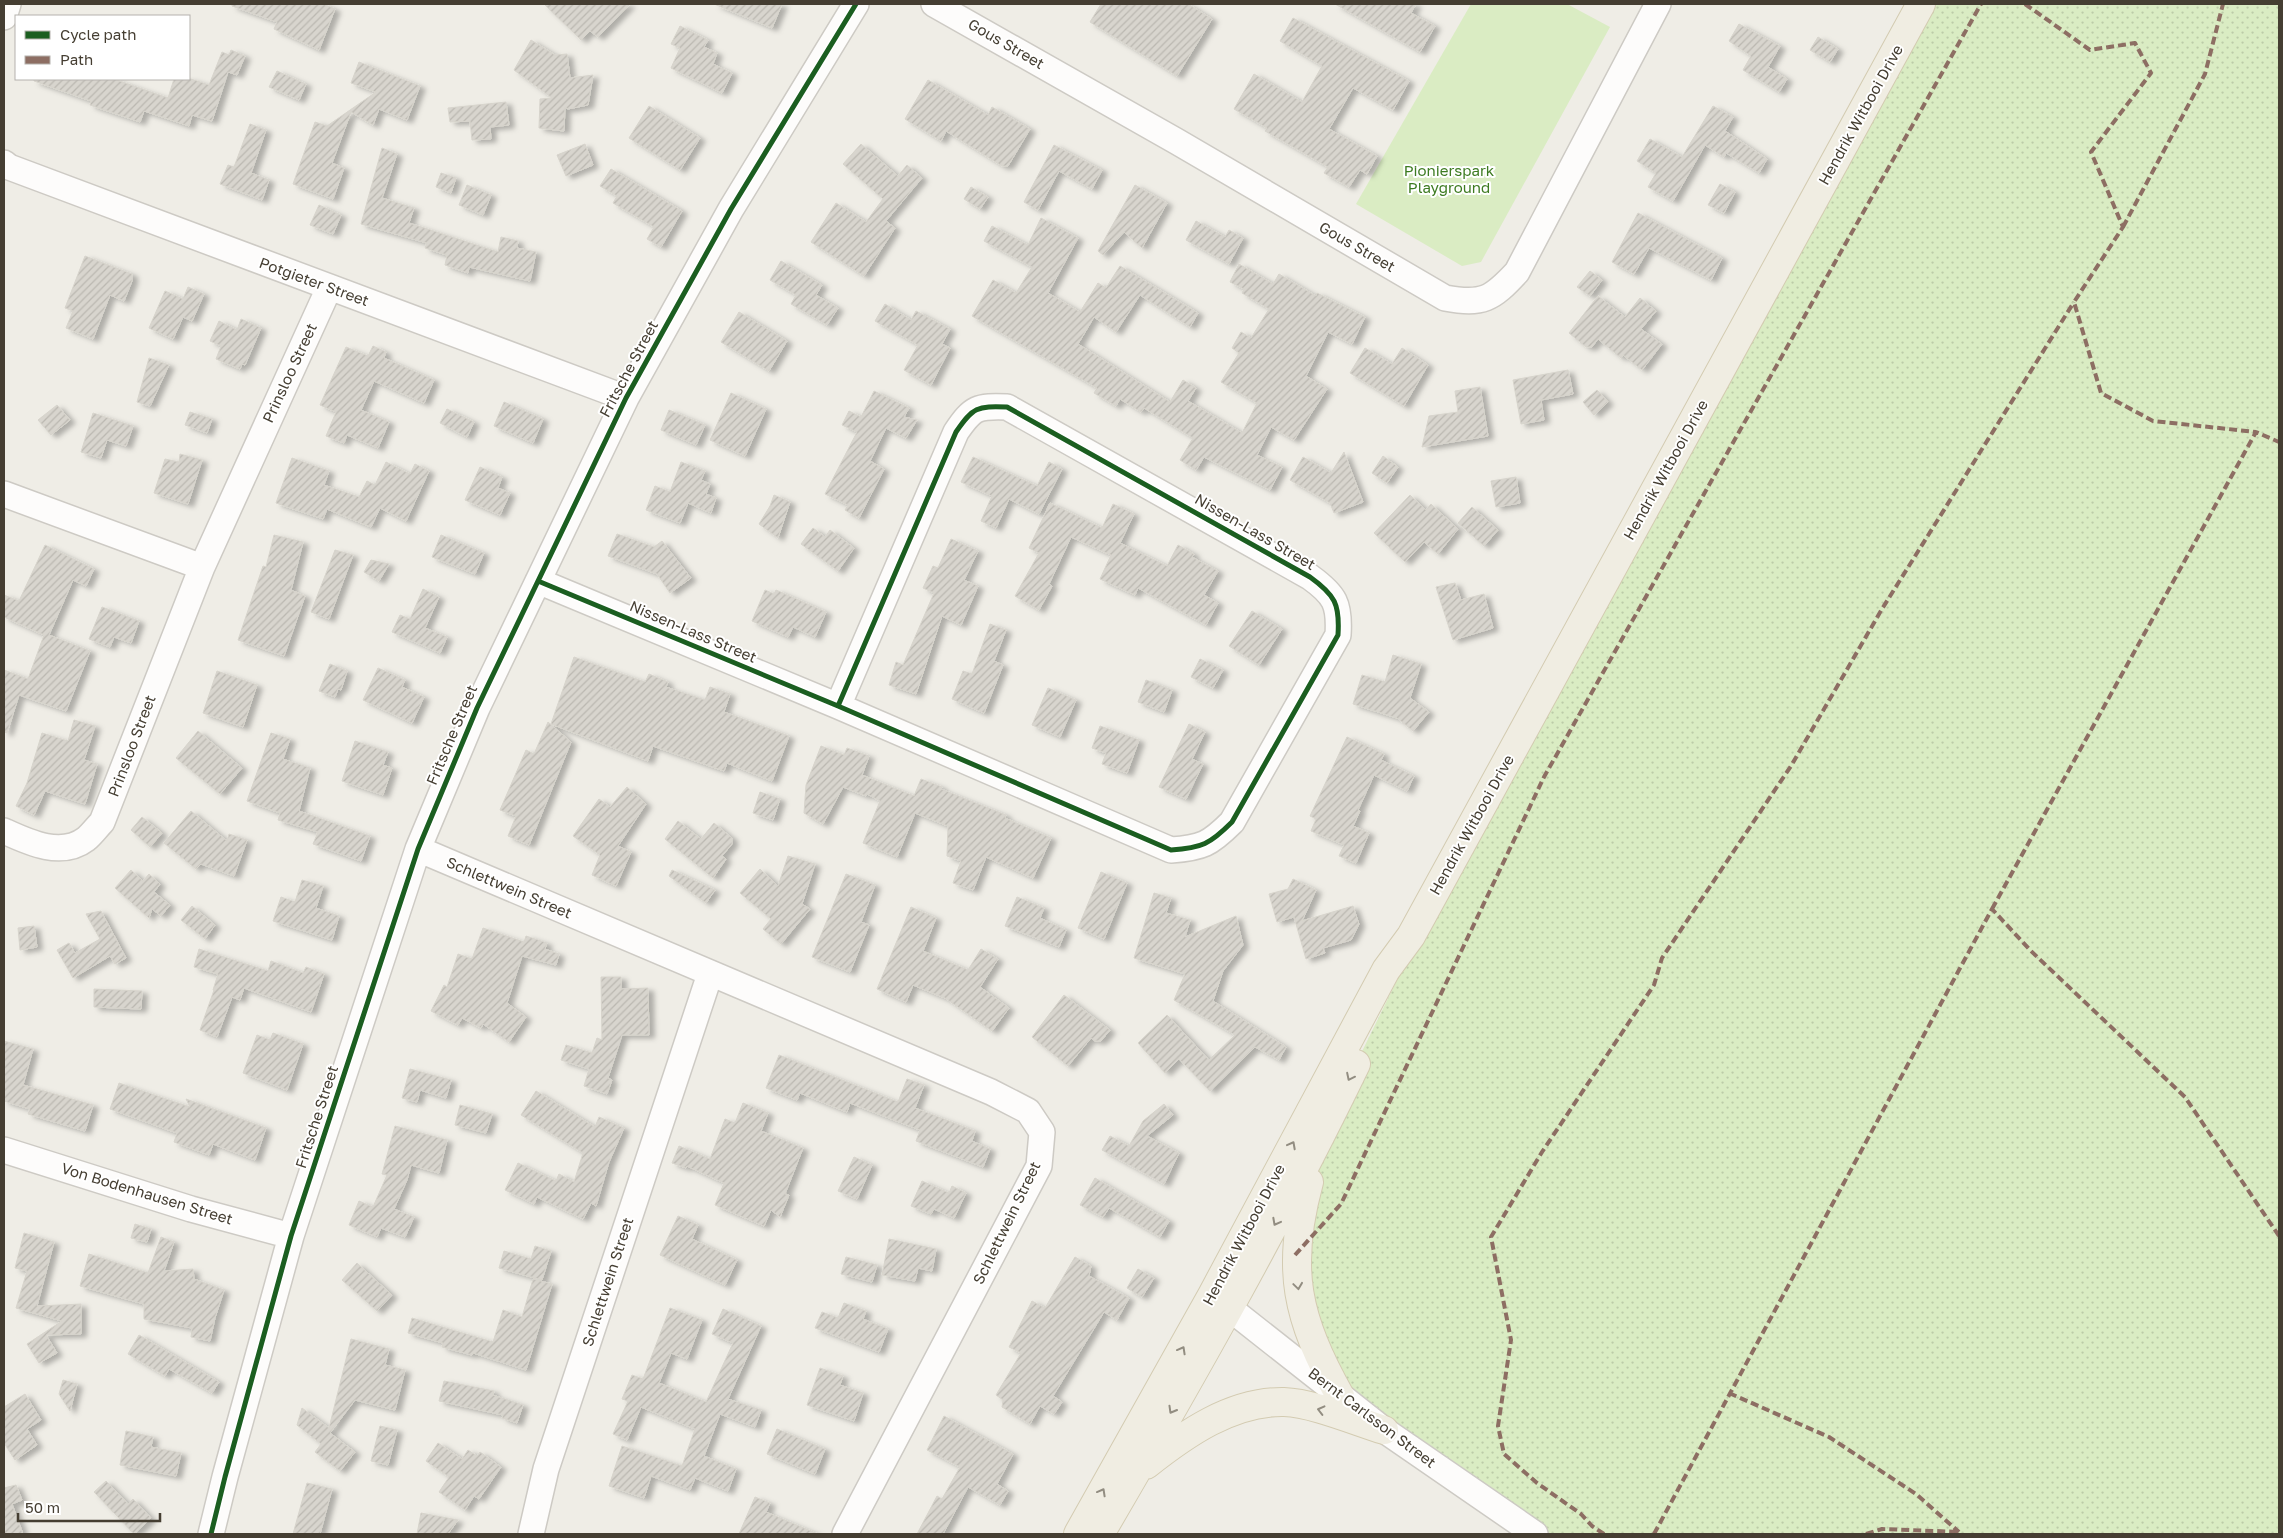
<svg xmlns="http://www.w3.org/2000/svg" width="2283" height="1538" viewBox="0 0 2283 1538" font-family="'Golos Text',sans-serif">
  <defs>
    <pattern id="grass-dots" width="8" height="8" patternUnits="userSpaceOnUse" patternTransform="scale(1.25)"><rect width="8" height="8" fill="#daecc3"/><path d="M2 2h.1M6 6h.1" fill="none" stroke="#bccba8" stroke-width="1.8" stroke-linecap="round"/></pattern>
    <pattern id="building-hatch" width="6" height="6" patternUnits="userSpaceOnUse" patternTransform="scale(1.25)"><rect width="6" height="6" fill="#d8d5ce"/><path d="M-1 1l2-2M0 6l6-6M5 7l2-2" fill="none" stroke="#bbb8b1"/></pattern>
    <filter id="shadow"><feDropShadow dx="5.5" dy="3" stdDeviation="2.5" flood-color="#0004"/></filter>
  </defs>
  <rect width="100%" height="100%" fill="#efede6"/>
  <!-- grass -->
  <path fill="url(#grass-dots)" d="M1921,4H2279V1534H1535L1327,1371L1298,1287L1321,1135L1399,976L1411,936Z"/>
  <!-- park -->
  <path fill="#daecc3" d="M1471,4H1567L1610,27L1481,262L1462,266L1356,204Z"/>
  <!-- building -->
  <path fill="url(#building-hatch)" stroke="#d7d4cc" filter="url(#shadow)" d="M232,4H323L335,9L319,50L274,29L277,22L232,6Z
    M544,4H630L598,37L590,31L581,40Z
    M714,4H782L772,28Z
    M1101,4H1188L1212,19L1177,76L1090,22Z
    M1335,4H1416L1411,13L1435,26L1420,52Z
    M1293,18L1409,81L1393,110L1353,88L1329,129L1377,156L1367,174L1360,170L1349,187L1324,173L1328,167L1265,131L1267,128L1234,109L1254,74L1302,102L1322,66L1280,41Z
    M1739,24L1780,46L1768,67L1787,79L1779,92L1743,70L1751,56L1729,41Z
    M680,26L708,40L704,47L717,53L713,64L732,73L722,93L671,68L680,48L671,44Z
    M1818,37L1838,49L1830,62L1810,50Z
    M531,40L555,55L567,54L570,78L593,75L588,105L568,109L565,107L564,131L539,128L540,99L552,98L514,70Z
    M231,50L245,56L237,75L228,72L212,121L192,115L189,126L144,111L140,122L90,105L91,101L34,81V79H114L168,98L174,79H191L209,85L222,52L229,55Z
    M359,62L420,86L407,120L379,109L373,125L351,112L332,163L344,168L333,199L293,184L315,122L327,126L376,92L351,83Z
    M277,71L306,84L299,100L269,87Z
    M928,80L988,115L992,107L1030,129L1008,166H1002L946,131L941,141L905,119Z
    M506,102L509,125L490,127L491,139L472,140L470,121L450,122L448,108Z
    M649,106L700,138L680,170L629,138Z
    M1713,106L1733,117L1725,131L1767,159L1759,173L1726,153L1724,157L1705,145L1673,201L1648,187L1656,173L1637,161L1650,139L1682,157Z
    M250,124L266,130L251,173L269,180L262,200L220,184L228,165L234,167Z
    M585,144L593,165L566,176L557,155Z
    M861,144L898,176L907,165L922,178L886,221L895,228L864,276L811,242L836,203L866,222L883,199L843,164Z
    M1054,145L1102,170L1092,189L1059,171L1038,210L1024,202Z
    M382,148L397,154L382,198L414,208L409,223L498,252L501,237L518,241L517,248L536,252L530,281L469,267L468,273L445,265L447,255L425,248L427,243L361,224Z
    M611,169L682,211L661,247L647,239L654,227L613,203L617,196L600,186Z
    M441,173L456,178L451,193L436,187Z
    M1720,184L1735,192L1724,213L1708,205Z
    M467,185L491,195L483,215L459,205Z
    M1135,185L1167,203L1142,248L1124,232L1103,255L1098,251Z
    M971,187L988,197L980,209L964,199Z
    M319,205L341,215L333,234L310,225Z
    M1638,213L1722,258L1711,280L1649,248L1634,274L1612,262Z
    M1041,218L1078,238L1048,293L1080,312L1098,283L1106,288L1120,266L1198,313L1190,327L1140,295L1116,332L1094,317L1078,344L1170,402L1183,380L1196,388L1188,401L1242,433L1257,403L1221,382L1239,353L1232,348L1241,332L1251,338L1269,309L1242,293L1244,289L1230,282L1239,264L1273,284L1279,274L1316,296L1317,293L1365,317L1352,344L1328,332L1306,376L1327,389L1294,440L1271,427L1257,455L1282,467L1270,490L1204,457L1196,470L1180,460L1193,438L1144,408L1141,412L1120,399L1116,406L1094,393L1097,388L972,316L993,280L1016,293L1032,267L984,241L992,226L1028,245Z
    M1196,221L1225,237L1229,230L1243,238L1229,264L1186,240Z
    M85,256L132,274V281L124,301L110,295L93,339L66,328L73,311L65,308Z
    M781,261L822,285L816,295L838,308L827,325L791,304L796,295L770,280Z
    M1590,271L1602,280L1590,296L1577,287Z
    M188,287L204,294L192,321L183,317L173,339L149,328L165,291L183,299Z
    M1598,296L1625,317L1640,298L1656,311L1641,329L1662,344L1642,370L1623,355L1621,358L1598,339L1592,347H1586L1569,333Z
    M885,304L911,320L916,311L950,329L942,344L950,348L931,385L904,370L918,345L875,321Z
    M739,312L787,341L769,371L721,342Z
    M241,319L261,328L245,365L242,364L240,369L216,359L221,346L210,341L219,321L237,330Z
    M373,346L386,352L384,358L434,380L424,403L374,381L361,410L389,422L378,448L347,435L344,443L326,436L336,412L320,405L346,347L368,356Z
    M1365,348L1392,364L1402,348L1428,365L1404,406L1350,373Z
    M149,358L169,365L150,406L137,402Z
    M1568,370L1573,394L1541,400L1544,420L1521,424L1513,380Z
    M1480,387L1488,436L1422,447L1429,416L1458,412L1455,391Z
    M1597,390L1608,402L1594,415L1583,402Z
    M874,391L909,408L904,417L917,420L906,438L886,428L870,461L884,469L859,518L845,510L848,505L825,494L857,432L842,425L849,411L861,417Z
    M731,393L766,409L745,456L710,440Z
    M504,402L543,419L533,443L494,426Z
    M57,405L70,420L51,435L38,420Z
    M447,409L474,422L467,437L440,423Z
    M669,410L705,425L696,445L661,430Z
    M190,412L212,419L207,433L185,425Z
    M93,413L133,426L126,446L107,440L101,458L81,452Z
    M1344,452L1363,502L1334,513L1330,503L1290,480L1303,457L1331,473Z
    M180,454L202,460L188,504L154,493L165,459L179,462Z
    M1383,456L1398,467L1387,483L1372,473Z
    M973,457L1037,486L1049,462L1062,469L1039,514L1009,499L996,528L981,521L992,496L961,482Z
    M292,458L329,471L324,485L359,497L367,481L375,485L386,462L410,474L415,464L429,471L406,521L380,508L371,527L327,509L323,519L276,503Z
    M681,462L705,471L701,480L710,484L706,494L716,498L711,513L688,503L680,523L646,510L655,486L670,492Z
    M480,467L502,477L498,488L510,493L500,515L465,500Z
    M1516,477L1520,503L1496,507L1491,481Z
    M774,495L790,502L778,538L759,524L770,506Z
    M1410,495L1426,510L1431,504L1458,529L1438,554L1424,542L1405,562L1374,533Z
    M1050,503L1102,528L1113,504L1134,514L1120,543L1167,566L1178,545L1194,554L1192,557L1218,571L1204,595L1218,603L1206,625L1138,588L1135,595L1100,579L1111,555L1071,537L1049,584L1052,586L1039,610L1015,596L1039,553L1029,548Z
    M1472,507L1498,530L1484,546L1458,523Z
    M813,528L825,537L830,530L854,548L838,571L801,544Z
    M617,534L654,547L662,541L691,578L670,593L657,574L608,556Z
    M274,535L303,542L291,590L305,596L284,656L238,640L263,566L266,567Z
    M441,535L484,553L475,574L432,557Z
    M951,539L978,551L964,580L978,586L961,625L942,616L916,694L889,685L896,662L903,665L934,593L923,588L933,566L938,568Z
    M45,545L94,569L86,586L73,580L49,635L90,651L66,711L19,695L7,733L4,732V670L28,679L44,635L4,617V595L19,601Z
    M335,550L353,555L329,619L311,612Z
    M371,560L389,564L379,581L364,572Z
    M1455,583L1461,600L1484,594L1493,628L1453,640L1436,587Z
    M423,589L439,597L425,628L447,637L440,653L392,632L400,615L410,619Z
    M765,590L774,594L776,590L826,612L815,637L793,627L788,637L752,621Z
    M102,607L139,621L131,643L114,637L110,647L89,639Z
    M1252,611L1282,629L1259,665L1229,646Z
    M990,624L1006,630L994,661L1003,665L984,713L952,699L963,671L972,674Z
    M1393,655L1421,664L1410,698L1429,712L1413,731L1397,718L1353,704L1362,675L1385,682Z
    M574,657L645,682L649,674L668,682L666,687L705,700L710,687L730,694L724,712L789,736L772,781L727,763L724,771L653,746L648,761L551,724Z
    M1200,659L1223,670L1213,688L1191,677Z
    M330,664L347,671L341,690L338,689L335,697L319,691Z
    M378,668L405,680L402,687L424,697L412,723L363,700Z
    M217,671L257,685L243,727L203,713Z
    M1146,680L1172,690L1164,712L1138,702Z
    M1048,688L1076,700L1060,737L1032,725Z
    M74,720L95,726L84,760L97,764L85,804L45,791L34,815L16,806L27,783L42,733L68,741Z
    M548,722L571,742L529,845L508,836L516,816L500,810L526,750L534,754Z
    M1189,724L1205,732L1192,759L1203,764L1186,799L1159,787Z
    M1100,726L1139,740L1127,773L1102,764L1106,753L1092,748Z
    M198,731L242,768L220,794L176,758Z
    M271,733L290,739L283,759L310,768L299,811L370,836L361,861L313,844L318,832L278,820L280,813L247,801Z
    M1347,737L1384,754L1381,760L1414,776L1407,791L1374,775L1358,810L1360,811L1353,826L1369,833L1356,863L1339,856L1344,845L1311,831L1316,819L1310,816Z
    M355,741L388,752L383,765L392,768L383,795L342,781Z
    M821,746L844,755L847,748L869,756L862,775L914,796L921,779L942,787L941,789L1006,815L1005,818L1051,838L1033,878L986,857L973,890L953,883L961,861L947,856L948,826L915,813L897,857L863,843L880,801L867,794L866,796L843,787L823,824L804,813L806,785Z
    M627,787L646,804L618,846L631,852L616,886L592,875L600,855L573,836L599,799L610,807Z
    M760,792L780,799L773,820L753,813Z
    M191,811L227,841L229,834L247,840L234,876L201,864L196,869L164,843Z
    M142,817L162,833L150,847L131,830Z
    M678,821L701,839L714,823L732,838V844L722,856L726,859L713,878L665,839Z
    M788,856L815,864L802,904L810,909L781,944L763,929L771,919L740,893L760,869L778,886Z
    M131,870L143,881L149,874L160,884L154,892L170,905L161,916L152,909L149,918L115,888Z
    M672,870L715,890L706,903L669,876Z
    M1101,872L1127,883L1104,939L1078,928Z
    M846,874L875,885L861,922L869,925L850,972L812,957Z
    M1293,879L1316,890L1302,921L1353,906L1359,924L1351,940L1323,948L1325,953L1306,959L1294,917L1277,922L1269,894L1288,889Z
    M302,880L323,886L316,908L339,916L332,940L273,921L281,897L295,902Z
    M1154,893L1171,898L1166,913L1190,920L1185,937L1236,916L1243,945L1223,971L1213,1001L1286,1047L1279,1060L1255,1047L1210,1091L1179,1059L1165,1073L1138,1043L1167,1015L1209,1060L1235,1035L1174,1000L1185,974L1134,958Z
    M1017,897L1044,908L1040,918L1066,930L1059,947L1005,926Z
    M192,906L215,925L205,939L181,920Z
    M911,907L936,918L923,951L968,970L981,949L998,959L980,987L1009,1008L992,1031L945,998L913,985L906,1002L877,989Z
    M101,911L126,958L115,964L110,956L73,978L57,950L69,943L75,953L100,939L86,914Z
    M34,926L37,947L20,950L18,928Z
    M483,928L524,942L526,936L547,943L545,949L559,954L556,965L522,956L507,1003L526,1017L509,1042L483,1024L481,1028L462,1018L458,1025L431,1011L444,985L447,987L458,954L472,959Z
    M199,949L268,971L271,961L303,973L306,967L324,974L311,1012L244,988L240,1000L232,997L217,1037L200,1030L214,990H213L218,974L194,967Z
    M601,977H621V989L648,988L649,1035H622L608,1078L612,1080L607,1094L584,1086L589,1069L561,1060L566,1045L592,1053L597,1038L602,1040Z
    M94,989L142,991L141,1009L94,1007Z
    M1064,995L1110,1030L1101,1041H1095L1091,1038L1068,1066L1032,1037Z
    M273,1033L303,1044L287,1090L243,1073L257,1035L270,1040Z
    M4,1041L33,1049L23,1085L93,1105L85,1131L28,1114L30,1109L4,1101Z
    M779,1055L898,1102L907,1079L924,1085L915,1108L975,1131L972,1141L990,1149L983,1167L916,1141L920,1130L850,1103L847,1112L800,1093L797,1100L766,1088Z
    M410,1069L451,1080L446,1098L420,1090L417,1102L402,1098Z
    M119,1083L190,1107L186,1099L266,1128L255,1160L213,1144L209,1155L174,1142L177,1133L110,1109Z
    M536,1091L595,1127L599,1117L624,1128L609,1162L596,1206L591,1203L583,1219L537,1197L534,1204L505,1190L518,1163L556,1181L559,1174L574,1182L583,1153L521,1115Z
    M743,1103L768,1113L761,1131L803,1148L785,1194L789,1195L780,1217L771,1210L764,1226L715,1205L724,1183L687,1166L686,1168L672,1163L679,1146L710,1159L725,1119L735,1123Z
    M1164,1104L1173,1115L1147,1136L1179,1153L1164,1184L1102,1150L1110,1136L1129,1146L1143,1121Z
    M460,1105L492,1114L486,1133L455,1125Z
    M395,1126L447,1140L439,1173L411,1165L407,1180L394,1209L414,1217L405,1237L381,1228L377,1237L349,1225L359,1201L373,1207L387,1175L382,1174Z
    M854,1157L872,1165L857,1199L838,1191Z
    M1095,1178L1169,1221L1160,1237L1109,1208L1103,1217L1080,1205Z
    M922,1181L949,1193L952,1186L966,1193L954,1218L934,1209L931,1214L911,1206Z
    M678,1216L698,1225L692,1239L737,1260L725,1285L660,1255Z
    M135,1224L151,1229L147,1242L131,1238Z
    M24,1233L54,1242L37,1306L81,1304V1334L46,1335L57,1353L39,1363L27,1344L62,1321L16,1308L27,1271L15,1268Z
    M161,1237L174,1242L164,1271L193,1269L194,1279L224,1290L215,1318L210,1341L191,1337L192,1328L144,1319V1304L80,1286L89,1254L148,1273Z
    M889,1239L936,1249L932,1271L918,1268L915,1281L882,1275Z
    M535,1246L551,1251L542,1280L499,1268L504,1251L531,1259Z
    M846,1257L877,1265L872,1282L841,1274Z
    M1075,1257L1091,1266L1089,1276L1129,1298L1117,1320L1104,1312L1053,1396L1062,1402L1054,1414L1040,1406L1030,1424L1002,1407L1003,1400L996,1395L1021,1353L1009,1347L1032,1301L1045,1308Z
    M357,1263L392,1295L377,1311L342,1280Z
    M1138,1269L1154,1278L1142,1297L1127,1288Z
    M533,1279L552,1284L526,1370L473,1353L472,1355L442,1347L443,1343L408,1333L412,1318L493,1342L503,1310L522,1317Z
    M844,1303L866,1311L863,1319L888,1329L879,1352L815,1328L822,1312L838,1318Z
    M670,1308L702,1320L687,1359L671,1353L659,1383L706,1402L733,1343L712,1334L723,1309L761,1326L728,1399L761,1410L755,1427L720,1414L704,1456L736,1469L728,1491L695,1478L690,1490L651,1476L644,1498L609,1486L622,1446L682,1466L695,1429L641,1407L627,1440L613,1434L628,1401L622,1399L632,1375L643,1379Z
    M139,1335L219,1382L212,1393L169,1369L165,1376L128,1354Z
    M351,1339L389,1349L385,1365L405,1370L395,1410L355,1400L330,1433L355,1452L340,1471L315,1452L321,1444L297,1425L302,1408L329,1428Z
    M820,1368L843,1376L840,1385L863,1393L854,1421L807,1405Z
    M63,1380L77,1384L70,1411L59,1394Z
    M444,1381L494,1391L493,1395L523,1405L517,1423L502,1418L503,1415L439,1401Z
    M25,1394L41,1420L27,1429L37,1445L15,1460L4,1443V1407Z
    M944,1416L1013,1454L997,1484L1008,1491L1000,1505L968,1487L943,1534H917L937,1496L942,1499L960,1467L927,1450Z
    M380,1426L397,1430L388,1465L371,1461Z
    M777,1429L825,1449L815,1474L767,1454Z
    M126,1431L153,1437L151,1447L181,1453L176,1476L120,1465Z
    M438,1443L462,1459L468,1450L477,1456L480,1452L501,1467L479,1499L474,1496L465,1510L439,1492L449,1477L426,1461Z
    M106,1481L128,1504L133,1499L151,1518L134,1534L94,1492Z
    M307,1483L332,1489L320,1534H293Z
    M16,1485L22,1500L12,1504L23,1534H4V1488Z
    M755,1497L770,1503L766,1512L818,1534H739Z
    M421,1513L458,1520L448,1534H417Z"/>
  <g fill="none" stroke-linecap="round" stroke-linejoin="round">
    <!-- minor casing -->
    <g stroke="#cdcac4" stroke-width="28">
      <path id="minor" d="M934,4L1176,141L1445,298C1483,305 1492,299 1517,272L1658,4
        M4,17L8,4
        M4,163L9,167L626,398
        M4,494L202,567
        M538,581L838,706L1171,850C1202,848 1210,844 1232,822L1338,635C1340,604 1335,595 1310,577L1007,407C977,406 973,407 956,432L838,706
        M4,831C28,842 61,858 86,839C92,834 97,827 102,822L202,567L329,288
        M418,849L991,1092L1028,1111L1042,1132L1039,1166L845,1534
        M4,1150L191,1209L291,1236
        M1214,1296L1384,1430L1535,1534
        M211,1534L225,1477L291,1236L418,849L477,708L626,398L731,209L856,4
        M531,1534L546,1469L710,974"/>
    </g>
    <!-- major casing -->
    <g stroke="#d3cbb1" stroke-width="30">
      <path id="major" d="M1309,1182C1285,1269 1297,1319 1340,1396
        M1146,1465C1185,1434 1232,1401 1284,1402C1313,1403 1355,1421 1384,1430
        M1078,1534L1212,1295L1386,970L1411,936L1921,4
        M1100,1534C1190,1380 1278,1225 1356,1064"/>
    </g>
    <!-- minor -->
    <use href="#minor" stroke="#fdfcfb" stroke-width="25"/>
    <!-- major -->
    <use href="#major" stroke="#f0ede2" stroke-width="28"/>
    <!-- quiet -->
    <path stroke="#8d6e63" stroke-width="4" stroke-dasharray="8 4" stroke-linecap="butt" d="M2025,4L2090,50L2135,43L2151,73L2091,152L2123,227L2074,302L2101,393L2153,421L2256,432
      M2123,227L2205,74L2223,4
      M1992,909L2256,432L2279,442
      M1295,1255L1341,1204L1544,777L1981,4
      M1729,1393L1829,1437L1916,1494L1959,1532
      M1604,1534L1592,1526L1581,1514L1537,1483L1504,1454L1498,1426L1511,1340L1491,1237L1542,1152L1654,985L1662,958L1791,766L1882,609L2074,302
      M1654,1534L1992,909L2031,951L2185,1097L2279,1236
      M1866,1534L1882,1529L1960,1532"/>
    <!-- cycleway casing -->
    <g stroke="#fff" stroke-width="8">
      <path id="cycleway" d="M538,581L838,706L1171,850C1202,848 1210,844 1232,822L1338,635C1340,604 1335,595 1310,577L1007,407C977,406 973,407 956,432L838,706
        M211,1534L225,1477L291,1236L418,849L477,708L626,398L731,209L856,4"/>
    </g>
    <!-- cycleway -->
    <use href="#cycleway" stroke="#1b5e20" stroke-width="5"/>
  </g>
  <!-- one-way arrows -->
  <defs><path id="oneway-chevron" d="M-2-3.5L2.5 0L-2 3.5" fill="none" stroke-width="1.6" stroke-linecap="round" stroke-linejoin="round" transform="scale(1.25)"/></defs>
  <g stroke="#928d81">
    <use href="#oneway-chevron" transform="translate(1350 1077) rotate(116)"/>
    <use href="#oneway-chevron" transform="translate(1292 1145) rotate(-62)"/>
    <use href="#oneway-chevron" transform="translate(1276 1222) rotate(118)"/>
    <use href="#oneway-chevron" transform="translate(1298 1286) rotate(82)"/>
    <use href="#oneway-chevron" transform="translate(1182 1350) rotate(-61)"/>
    <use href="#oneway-chevron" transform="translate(1172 1410) rotate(120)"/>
    <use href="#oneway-chevron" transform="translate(1321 1410) rotate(-166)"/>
    <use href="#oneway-chevron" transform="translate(1102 1492) rotate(-61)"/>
  </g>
  <g text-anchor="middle" stroke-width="4" stroke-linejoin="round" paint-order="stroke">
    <!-- street labels -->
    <g font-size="15" fill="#453e32" stroke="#fff">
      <text transform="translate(1006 44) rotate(30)" y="5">Gous Street</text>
      <text transform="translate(1861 115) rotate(-61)" y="5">Hendrik Witbooi Drive</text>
      <text transform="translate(1357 247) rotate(30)" y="5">Gous Street</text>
      <text transform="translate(314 282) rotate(20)" y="5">Potgieter Street</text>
      <text transform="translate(629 369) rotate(-62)" y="5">Fritsche Street</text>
      <text transform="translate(290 373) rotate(-65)" y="5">Prinsloo Street</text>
      <text transform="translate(1666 470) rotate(-61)" y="5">Hendrik Witbooi Drive</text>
      <text transform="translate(1255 532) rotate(30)" y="5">Nissen-Lass Street</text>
      <text transform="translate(693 632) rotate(23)" y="5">Nissen-Lass Street</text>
      <text transform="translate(452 735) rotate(-67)" y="5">Fritsche Street</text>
      <text transform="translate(132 746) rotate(-69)" y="5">Prinsloo Street</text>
      <text transform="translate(1472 825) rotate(-61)" y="5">Hendrik Witbooi Drive</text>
      <text transform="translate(509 888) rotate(23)" y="5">Schlettwein Street</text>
      <text transform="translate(317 1117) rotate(-72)" y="5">Fritsche Street</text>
      <text transform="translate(147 1194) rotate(17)" y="5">Von Bodenhausen Street</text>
      <text transform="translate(1007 1223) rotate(-64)" y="5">Schlettwein Street</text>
      <text transform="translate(1244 1235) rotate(-62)" y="5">Hendrik Witbooi Drive</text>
      <text transform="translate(608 1282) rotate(-72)" y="5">Schlettwein Street</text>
      <text transform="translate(1372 1418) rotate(37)" y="5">Bernt Carlsson Street</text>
    </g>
    <!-- park labels -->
    <g font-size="15" fill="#3d7b21" stroke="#fff">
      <text x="1449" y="176">Pionierspark<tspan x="1449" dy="17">Playground</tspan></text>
    </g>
  </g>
  <!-- border -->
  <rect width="2283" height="1538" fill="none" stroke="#453e32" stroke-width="10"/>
  <!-- legend -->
  <rect x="15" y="15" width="175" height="65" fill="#ffffff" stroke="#b5b2ad"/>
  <rect x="25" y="31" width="25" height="8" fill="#1b5e20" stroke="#b5b2ad"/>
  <text x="60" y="40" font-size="15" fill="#453e32">Cycle path</text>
  <rect x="25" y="56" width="25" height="8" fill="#8d6e63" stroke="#b5b2ad"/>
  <text x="60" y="65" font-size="15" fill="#453e32">Path</text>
  <!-- scale -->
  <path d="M18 1513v8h142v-8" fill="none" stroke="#453e32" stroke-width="2.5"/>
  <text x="25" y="1513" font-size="15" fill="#453e32" stroke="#ffffff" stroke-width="4" paint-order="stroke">50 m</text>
</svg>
